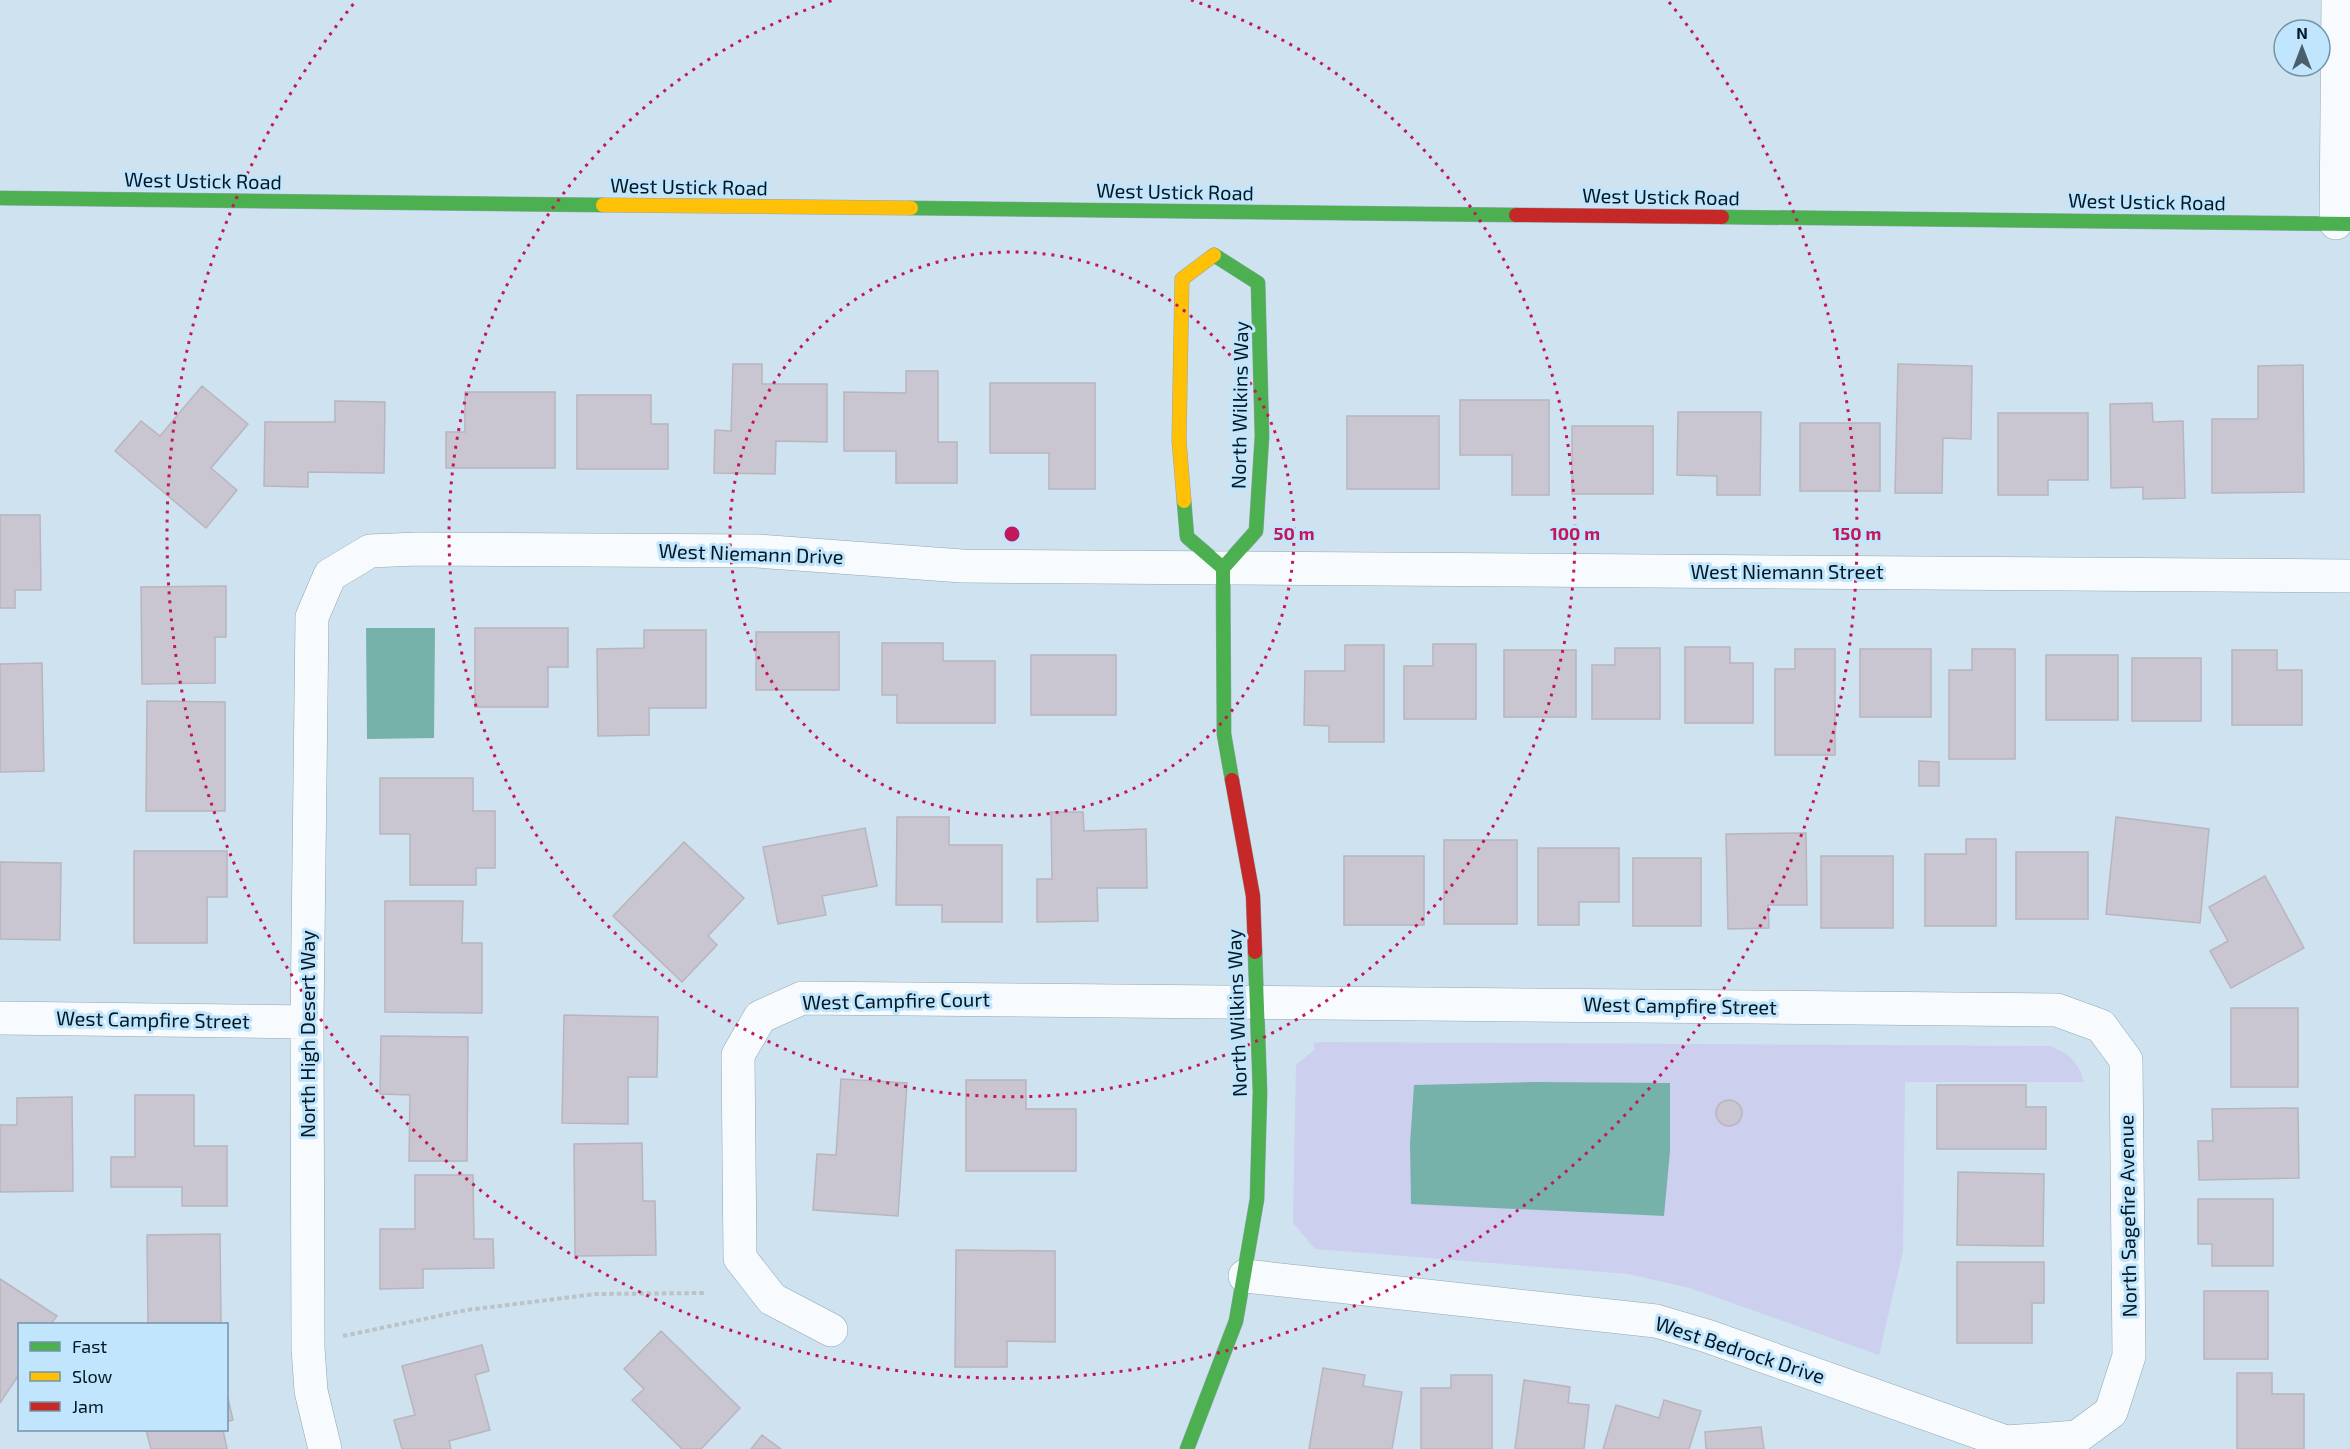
<svg xmlns="http://www.w3.org/2000/svg" width="2350" height="1449" viewBox="0 0 2350 1449" font-family="'Exo 2',sans-serif">
  <rect width="100%" height="100%" fill="#cee2ef"/>
  <!-- green -->
  <path fill="#cdcfee" d="M1322,1042L2050,1046C2070,1054 2078,1061 2084,1082H1905L1903,1251L1879,1355L1690,1288L1628,1274L1315,1249L1293,1223L1296,1065L1314,1050V1043Z"/>
  <!-- water -->
  <path fill="#76b2a9" d="M366,628H435L434,738L367,739Z
    M1536,1082L1670,1083V1151L1664,1216L1411,1204L1410,1144L1414,1085Z"/>
  <!-- building -->
  <path fill="#cac6d1" stroke="#b8b5bf" stroke-width="1.5" d="M733,364H762V384H827V442L776,441L775,474L714,473L715,430L731,431Z
    M1898,364L1972,366L1971,439L1943,438L1942,493H1895Z
    M2303,365L2304,492L2212,493V419H2258V366Z
    M906,371H938V442H957V483H896V451H844V392L906,393Z
    M990,383H1095V489H1049V453H990Z
    M202,386L248,424L211,468L237,490L206,528L115,451L141,421L160,436Z
    M465,392H555V468H446V432H465Z
    M577,395H651V424H668V469H577Z
    M1460,400H1549V495H1512V455H1460Z
    M335,401L385,402L384,473L308,472V487L264,486L265,422H335Z
    M2152,403L2153,422L2183,421L2185,498L2143,499V487L2111,488L2110,404Z
    M1678,412H1761L1760,495H1717V476L1677,475Z
    M1998,413H2088V480H2048V495H1998Z
    M1347,416H1439V489H1347Z
    M1800,423H1880V491H1800Z
    M1572,426H1653V494H1572Z
    M0,515H40L41,590H15V608H0Z
    M226,586V637H215V683L142,684L141,587Z
    M475,628H568V667H548V707H475Z
    M644,630H706V708H649V735L598,736L597,649L644,648Z
    M756,632H839V690H756Z
    M882,643H943V661H995V723H897V695H882Z
    M1433,644H1476V719H1404V666H1433Z
    M1345,645H1384V742H1329V726L1304,725L1305,671H1345Z
    M1685,647H1730V663H1753V723H1685Z
    M1615,648H1660V719H1592V665H1615Z
    M1795,649H1835V755H1775V669H1795Z
    M1860,649H1931V717H1860Z
    M1972,649H2015V759H1949V670H1972Z
    M1504,650H1576V717H1504Z
    M2232,650H2277V670H2302V725H2232Z
    M1031,655H1116V715H1031Z
    M2046,655H2118V720H2046Z
    M2132,658H2201V721H2132Z
    M42,663L44,771L0,772V664Z
    M147,701L225,702V811H146Z
    M1919,761L1939,762V786H1919Z
    M380,778H473V811H495V868H476V885H410V834H380Z
    M1051,812H1083L1084,831L1146,829L1147,888H1097L1098,921L1037,922V879H1052Z
    M897,817H949V845H1002V922H942V905H896Z
    M2116,817L2209,829L2200,923L2106,914Z
    M865,828L877,886L822,896L826,915L778,924L763,847Z
    M1806,833L1807,905H1768L1769,928L1728,929L1726,834Z
    M1966,839H1996V926H1925V854H1966Z
    M1444,840H1517V924H1444Z
    M684,842L744,898L708,936L717,945L682,982L613,916Z
    M1538,848H1619V902H1579V925H1538Z
    M134,851H227V897H207V943H134Z
    M2016,852H2088V919H2016Z
    M1344,856H1424V925H1344Z
    M1821,856H1893V928H1821Z
    M1633,858H1701V926H1633Z
    M0,862L61,863L60,940L0,939Z
    M2265,876L2304,948L2231,988L2210,951L2228,941L2209,907Z
    M385,901H463L462,943H482V1013L385,1012Z
    M2231,1008H2298V1087H2231Z
    M564,1015L658,1017L657,1077H628V1124L562,1123Z
    M381,1036L468,1037L467,1161H409L410,1095L380,1094Z
    M841,1079L907,1083L898,1216L813,1210L817,1154L836,1155Z
    M966,1080H1026V1109H1076V1171H966Z
    M1937,1085H2026V1107H2046V1149H1937Z
    M135,1095H194V1146H227V1206H182V1187H111V1157H135Z
    M72,1097L73,1191L0,1192V1125H17V1098Z
    M1716 1113a13 13 0 1 1 26 0a13 13 0 1 1-26 0Z
    M2298,1108L2299,1178L2199,1180L2198,1141H2213L2212,1109Z
    M642,1143L643,1201H655L656,1255L575,1256L574,1144Z
    M1958,1172L2044,1174L2043,1246L1957,1245Z
    M415,1175H473L474,1239H493L494,1268L423,1269V1288L380,1289V1229H415Z
    M2198,1199H2273V1266H2212V1244H2198Z
    M220,1234L221,1324H148L147,1235Z
    M956,1250L1055,1251V1342L1007,1341V1367H955Z
    M1957,1262H2044V1303H2032V1343H1957Z
    M0,1279L57,1316L51,1324H20V1373L0,1403Z
    M2204,1291H2268V1359H2204Z
    M661,1331L740,1408L701,1449H682L632,1400L644,1389L624,1369Z
    M482,1345L489,1371L475,1375L490,1430L449,1441L451,1449H402L394,1420L415,1415L402,1366Z
    M1323,1368L1365,1375L1363,1386L1402,1392L1392,1449H1309Z
    M2237,1373H2272V1394H2304V1449H2237Z
    M1451,1375H1492V1449H1421V1388H1451Z
    M1524,1380L1570,1387L1568,1403L1589,1405L1584,1449H1515Z
    M226,1390L233,1420L226,1422Z
    M1664,1400L1701,1411L1689,1449H1603L1616,1405L1659,1418Z
    M1761,1427L1764,1449H1706L1705,1432Z
    M146,1430H223L227,1449H151Z
    M762,1435L781,1449H751Z"/>
  <g fill="none" stroke-linecap="round" stroke-linejoin="round">
    <!-- street casing -->
    <g stroke="#92a6b2" stroke-width="34">
      <path id="street" d="M2336,223L2338,0
        M0,1018L307,1022
        M831,1330L772,1299L740,1258L738,1055L760,1017L802,998L2057,1010L2101,1026L2126,1060L2129,1356L2111,1412L2077,1437L2006,1442L1707,1336L1656,1321L1245,1276
        M325,1449L311,1391L308,1348L307,1022L312,617L330,575L370,551L417,549L757,551L962,566L2350,576"/>
    </g>
    <!-- fast casing -->
    <g stroke="#92a6b2" stroke-width="15">
      <path id="fast" d="M0,198L603,205
        M911,208L1516,215
        M1722,217L2350,224
        M1184,501L1187,537L1223,568L1256,531L1262,436L1258,283L1214,255
        M1223,568L1224,734L1232,780
        M1187,1449L1236,1321L1257,1199L1260,1092L1255,952"/>
    </g>
    <!-- slow casing -->
    <g stroke="#92a6b2" stroke-width="15">
      <path id="slow" d="M603,205L911,208
        M1184,501L1179,440L1182,279L1214,255"/>
    </g>
    <!-- jam casing -->
    <g stroke="#92a6b2" stroke-width="15">
      <path id="jam" d="M1516,215L1722,217
        M1232,780L1253,896L1255,952"/>
    </g>
    <!-- path -->
    <path stroke="#bbc3c9" stroke-width="4" stroke-dasharray="4.5 3" stroke-linecap="butt" d="M343,1336L467,1310L596,1294L705,1293"/>
    <!-- street -->
    <use href="#street" stroke="#f8fbfd" stroke-width="33"/>
    <!-- fast -->
    <use href="#fast" stroke="#4caf50" stroke-width="14"/>
    <!-- slow -->
    <use href="#slow" stroke="#ffc107" stroke-width="14"/>
    <!-- jam -->
    <use href="#jam" stroke="#c62828" stroke-width="14"/>
  </g>
  <!-- distance rings -->
  <g fill="none" stroke="#c2185b" stroke-width="3" stroke-dasharray="3 6">
    <circle cx="1012" cy="534" r="282"/>
    <path d="M1191 0A563 563 0 1 1 833 0"/>
    <path d="M1669 2A845 845 0 1 1 355 2"/>
  </g>
  <g text-anchor="middle" stroke-width="6" stroke-linejoin="round" paint-order="stroke">
    <!-- street labels -->
    <g font-size="20" fill="#011825" stroke="#c1e5fc">
      <text transform="translate(203 181) rotate(1)" y="7">West Ustick Road</text>
      <text transform="translate(689 187) rotate(1)" y="7">West Ustick Road</text>
      <text transform="translate(1175 192) rotate(1)" y="7">West Ustick Road</text>
      <text transform="translate(1661 197) rotate(1)" y="7">West Ustick Road</text>
      <text transform="translate(2147 202) rotate(1)" y="7">West Ustick Road</text>
      <text transform="translate(1240 405) rotate(-89)" y="7">North Wilkins Way</text>
      <text transform="translate(751 554) rotate(2)" y="7">West Niemann Drive</text>
      <text x="1787" y="579">West Niemann Street</text>
      <text transform="translate(896 1001) rotate(-1)" y="7">West Campfire Court</text>
      <text transform="translate(1680 1006) rotate(1)" y="7">West Campfire Street</text>
      <text transform="translate(1237 1013) rotate(-92)" y="7">North Wilkins Way</text>
      <text transform="translate(153 1020) rotate(1)" y="7">West Campfire Street</text>
      <text transform="translate(308 1034) rotate(-90)" y="7">North High Desert Way</text>
      <text transform="translate(2128 1216) rotate(-91)" y="7">North Sagefire Avenue</text>
      <text transform="translate(1740 1350) rotate(18)" y="7">West Bedrock Drive</text>
    </g>
  </g>
  <circle cx="1012" cy="534" r="9" fill="#c2185b" stroke="#c1e5fc" stroke-width="3"/>
  <g font-size="18" text-anchor="middle" font-weight="bold" fill="#c2185b" stroke="#c1e5fc" stroke-width="6" stroke-linejoin="round" paint-order="stroke">
    <text x="1294" y="540">50 m</text>
    <text x="1575" y="540">100 m</text>
    <text x="1857" y="540">150 m</text>
  </g>
  <!-- legend -->
  <rect x="18" y="1323" width="210" height="108" fill="#c1e5fc" stroke="#7493a6" stroke-width="1.5"/>
  <rect x="30" y="1342" width="30" height="9" fill="#4caf50" stroke="#7493a6" stroke-width="1.5"/>
  <text x="72" y="1353" font-size="18" fill="#011825">Fast</text>
  <rect x="30" y="1372" width="30" height="9" fill="#ffc107" stroke="#7493a6" stroke-width="1.5"/>
  <text x="72" y="1383" font-size="18" fill="#011825">Slow</text>
  <rect x="30" y="1402" width="30" height="9" fill="#c62828" stroke="#7493a6" stroke-width="1.5"/>
  <text x="72" y="1413" font-size="18" fill="#011825">Jam</text>
  <!-- north arrow -->
  <g transform="translate(2302 48)"><circle r="28" fill="#c1e5fc" stroke="#7493a6" stroke-width="1.5"/>
  <path d="M0-4.5L10 22L0 15L-10 22Z" fill="#495f6c"/>
  <text y="-9" font-size="16" font-weight="bold" text-anchor="middle" fill="#011825">N</text>
  </g>
</svg>
